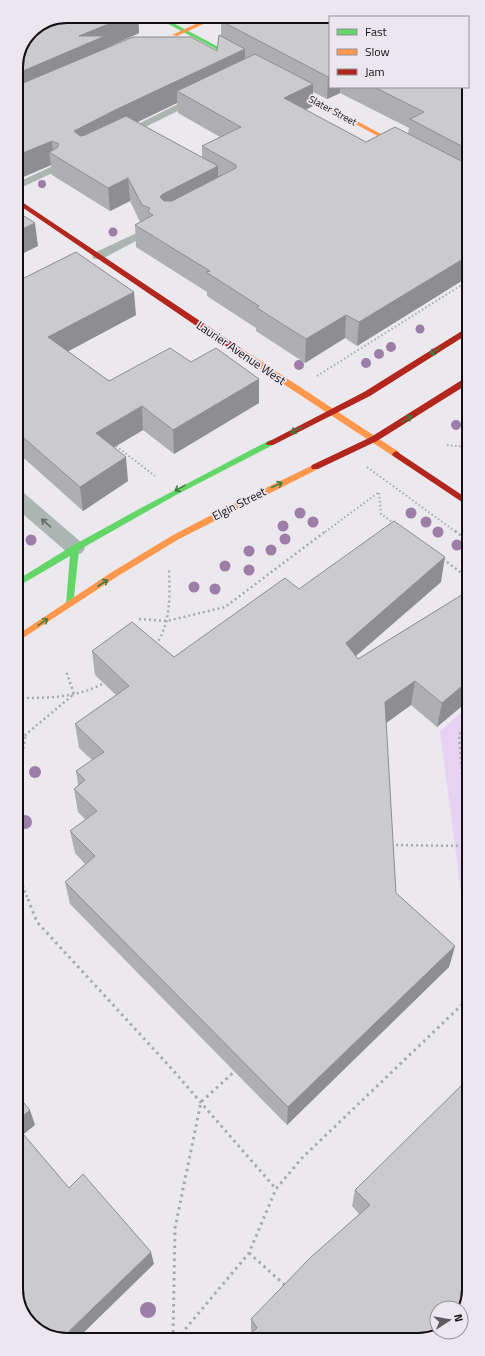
<svg xmlns="http://www.w3.org/2000/svg" width="485" height="1356" viewBox="0 0 485 1356" font-family="'Titillium Web',sans-serif">
  <rect width="100%" height="100%" fill="#ebe9ed"/>
  <!-- green -->
  <path fill="#e8d2f4" d="M468,706V927L465,924L440,731Z"/>
  <g fill="none" stroke-linecap="round" stroke-linejoin="round">
    <!-- path-far2 -->
    <path stroke="#a6abaa" stroke-width="2" stroke-dasharray="1.5 2.5" stroke-linecap="butt" d="M317,376L468,281
      M447,445L468,447
      M116,446L155,476
      M367,467L456,532
      M379,493L381,514L395,524
      M325,532L379,492"/>
    <!-- path-far1 -->
    <path stroke="#a6abaa" stroke-width="2.5" stroke-dasharray="2 3" stroke-linecap="butt" d="M455,531L468,541
      M443,559L468,578
      M139,619L167,621L225,607L326,531
      M156,645C171,622 170,596 169,569
      M17,698C48,698 78,698 106,682
      M468,726L459,734L468,851
      M17,742L74,694L66,671
      M17,783L26,734
      M391,845L468,846
      M17,878L22,883L28,900"/>
    <!-- path -->
    <path stroke="#a6abaa" stroke-width="3" stroke-dasharray="2.5 4" stroke-linecap="butt" d="M28,899L37,922L171,1068L276,1189
      M249,1253L286,1286
      M173,1339L175,1228L201,1102L235,1071
      M177,1339L249,1253L276,1189L302,1158L469,998"/>
    <!-- lane -->
    <path fill="#abb5b2" fill-rule="evenodd" d="M196,95L200,96L201,98L200,100L127,136L123,137L118,134Z
      M55,165L61,168L59,170L16,190V183Z
      M145,229L151,232L149,234L102,259H94L92,256L94,253Z"/>
    <!-- street -->
    <path fill="#abb5b2" fill-rule="evenodd" d="M17,491L24,493L82,543L85,548L82,553L75,555L68,553L17,509Z"/>
    <!-- fast -->
    <path fill="#63d668" fill-rule="evenodd" d="M153,16H160L247,62L242,63Z
      M270,440L273,441L274,443L273,445L176,495L79,550L73,606H67L66,604L70,556L17,587V580L72,546L139,509Z"/>
    <!-- slow -->
    <path fill="#ff974d" fill-rule="evenodd" d="M213,16H221L177,36L172,35Z
      M284,84H288L409,149L404,150L284,86Z
      M236,349H242L399,452L400,454L399,456H393L236,353Z
      M315,464L318,465L319,467L318,469L179,539L118,576L17,642V635L112,572L173,535L225,508Z"/>
    <!-- jam -->
    <path fill="#b3261e" fill-rule="evenodd" d="M16,198L242,349V353H236L16,203Z
      M465,329H468V334L370,396L273,445H267L266,443L364,392Z
      M465,378H468V384L377,441L318,469H312L311,467L312,465L371,437Z
      M396,451L468,499V506L393,456L392,454Z"/>
  </g>
  <!-- trees -->
  <g fill="#9c7ea9">
    <circle cx="42" cy="184" r="4"/>
    <circle cx="113" cy="232" r="4.5"/>
    <circle cx="420" cy="329" r="4.5"/>
    <circle cx="391" cy="347" r="5"/>
    <circle cx="379" cy="354" r="5"/>
    <circle cx="366" cy="363" r="5"/>
    <circle cx="299" cy="365" r="5"/>
    <circle cx="456" cy="425" r="5"/>
    <circle cx="300" cy="513" r="5.5"/>
    <circle cx="411" cy="513" r="5.5"/>
    <circle cx="313" cy="522" r="5.5"/>
    <circle cx="426" cy="522" r="5.5"/>
    <circle cx="283" cy="526" r="5.5"/>
    <circle cx="438" cy="532" r="5.5"/>
    <circle cx="285" cy="539" r="5.5"/>
    <circle cx="31" cy="540" r="5.5"/>
    <circle cx="457" cy="545" r="5.5"/>
    <circle cx="271" cy="550" r="5.5"/>
    <circle cx="249" cy="551" r="5.5"/>
    <circle cx="225" cy="566" r="5.5"/>
    <circle cx="249" cy="570" r="5.5"/>
    <circle cx="194" cy="587" r="5.5"/>
    <circle cx="215" cy="589" r="5.5"/>
    <circle cx="35" cy="772" r="6"/>
    <circle cx="25" cy="822" r="7"/>
    <circle cx="148" cy="1310" r="8"/>
  </g>
  <!-- wall -->
  <path fill="#afaeb0" fill-rule="evenodd" d="M67,16H138L139,33L106,48L217,51L221,36V21L330,17V87H467L468,277L357,346L345,338L305,363L256,331V328L207,296V292L136,247L135,225L140,222L130,201L110,211L52,175L51,165L21,178L16,175V64ZM313,92L327,99L340,93L409,128L408,133L366,142L305,110L313,106ZM177,103L178,113L220,137L202,146V158L137,122Z
    M16,282L136,315L68,351L109,381L191,362L259,403L174,454L143,430L114,447L128,481L83,511L17,452Z
    M441,582L356,656L358,659L468,591V701L437,727L411,705L386,723L396,893L455,946L449,967L287,1125L70,904L65,882L85,864L75,853L70,831L86,820L78,812L74,789L78,785L76,771L92,760L79,748L75,724L116,695L95,675L92,651L174,657L299,589Z
    M355,1190L469,1289L251,1333V1319L359,1214L352,1206Z"/>
  <!-- shaded-wall -->
  <path fill="#8e8d90" d="M128,16H138L139,33L106,48V58L16,97V74L79,36Z
    M245,49V70L177,91V103L117,132L77,153L74,131L115,110Z
    M330,76V87H340V93L327,99L328,77Z
    M313,84V106L283,121L284,98Z
    M52,141L53,155L49,152L51,165L21,178L18,155Z
    M218,166V189L164,217L160,197L163,194Z
    M128,178L130,201L110,211L108,188Z
    M35,223L38,246L16,257V232Z
    M468,256V277L357,346L359,322Z
    M134,292L136,315L52,360L48,337Z
    M346,315L345,338L305,363L306,339Z
    M259,379V403L174,454L173,430Z
    M142,406L143,430L98,457L96,433Z
    M126,457L128,481L83,511L80,487Z
    M445,557L441,582L343,667L346,643Z
    M415,681L411,705L382,726L385,702Z
    M468,681V701L437,727L442,703Z
    M455,946L449,967L287,1125L288,1107Z
    M30,1110L35,1125L19,1138L18,1134V1120Z
    M151,1252L154,1264L76,1340H63L61,1339Z"/>
  <!-- building -->
  <path fill="#cbcacd" stroke="#8e8d90" d="M67,16H128L79,36H105L16,74V64L31,31Z
    M221,16H422L424,17H330V76L328,77L221,21Z
    M219,35L245,49L115,110L74,131L80,136L85,135L126,116L218,166L163,194L160,197L164,201H172L236,168V165L202,146L241,127L177,91L255,54L313,84L284,98L366,142L395,127L467,164L468,256L359,322L346,315L306,339L257,308L259,306L206,272L210,271L135,225L153,215L148,212L150,208L142,205L128,178L108,188L49,152L57,148L59,144L52,141L18,155L16,154V86L133,37H191L217,51Z
    M374,87H467V149L410,119L424,112Z
    M16,211L35,223L16,232Z
    M76,252L134,292L48,337L109,381L170,348L191,362L216,348L259,379L173,430L142,406L96,433L126,457L80,487L17,432L16,282Z
    M394,521L445,557L346,643L358,659L468,591V681L442,703L415,681L385,702L396,893L455,946L288,1107L65,882L95,856L70,831L97,811L74,789L85,780L76,771L104,752L75,724L129,686L92,651L132,622L174,657L285,578L299,589Z
    M469,1078V1289L461,1313V1308H437V1332H441L431,1338L246,1339L257,1328L251,1319L311,1257L370,1205L355,1190Z
    M18,1096L30,1110L18,1120Z
    M18,1128L69,1188L83,1174L151,1252L61,1339L34,1328L18,1302Z"/>
  <!-- one-way arrows -->
  <defs><path id="oneway-shaft" d="M-6 0H5M1.5-3L5.5 0L1.5 3" fill="none" stroke-width="1.6" stroke-linecap="round" stroke-linejoin="round"/></defs>
  <g stroke="#3e7c41">
    <use href="#oneway-shaft" transform="translate(435 351) rotate(148)"/>
    <use href="#oneway-shaft" transform="translate(407 419) rotate(-32)"/>
    <use href="#oneway-shaft" transform="translate(296 430) rotate(154)"/>
    <use href="#oneway-shaft" transform="translate(277 485) rotate(-25)"/>
    <use href="#oneway-shaft" transform="translate(180 488) rotate(151)"/>
    <use href="#oneway-shaft" transform="translate(103 583) rotate(-33)"/>
    <use href="#oneway-shaft" transform="translate(43 622) rotate(-34)"/>
  </g>
  <use stroke="#666a6a" href="#oneway-shaft" transform="translate(46 523) rotate(-139)"/>
  <g text-anchor="middle" stroke-width="3.5" stroke-linejoin="round" paint-order="stroke">
    <!-- far-street labels -->
    <g font-size="10" fill="#110f12" stroke="#ece7ef">
      <text transform="translate(333 110) rotate(28)" y="4">Slater Street</text>
    </g>
    <!-- street labels -->
    <g font-size="12" fill="#110f12" stroke="#ece7ef">
      <text transform="translate(241 353) rotate(34)" y="4">Laurier Avenue West</text>
      <text transform="translate(239 504) rotate(-27)" y="4">Elgin Street</text>
    </g>
  </g>
  <!-- crop -->
  <path d="M0 0H485V1356H0ZM67 23H418A44 44 0 0 1 462 67V1289A44 44 0 0 1 418 1333H67A44 44 0 0 1 23 1289V67A44 44 0 0 1 67 23Z" fill="#ece7ef" fill-rule="evenodd"/>
  <path fill="none" stroke="#110f12" stroke-width="2" d="M67 23H418A44 44 0 0 1 462 67V1289A44 44 0 0 1 418 1333H67A44 44 0 0 1 23 1289V67A44 44 0 0 1 67 23Z"/>
  <!-- legend -->
  <rect x="329" y="16" width="140" height="72" fill="#ece7ef" stroke="#949197"/>
  <rect x="337" y="29" width="20" height="6" fill="#63d668" stroke="#949197"/>
  <text x="365" y="36" font-size="12" fill="#110f12">Fast</text>
  <rect x="337" y="49" width="20" height="6" fill="#ff974d" stroke="#949197"/>
  <text x="365" y="56" font-size="12" fill="#110f12">Slow</text>
  <rect x="337" y="69" width="20" height="6" fill="#b3261e" stroke="#949197"/>
  <text x="365" y="76" font-size="12" fill="#110f12">Jam</text>
  <!-- north arrow -->
  <g transform="translate(449 1320) rotate(78)"><circle r="19" fill="#ece7ef" stroke="#949197"/>
  <path d="M0-3L7 15L0 10L-7 15Z" fill="#5d5b5f"/>
  <text y="-6" font-size="11" font-weight="bold" text-anchor="middle" fill="#110f12">N</text>
  </g>
</svg>
